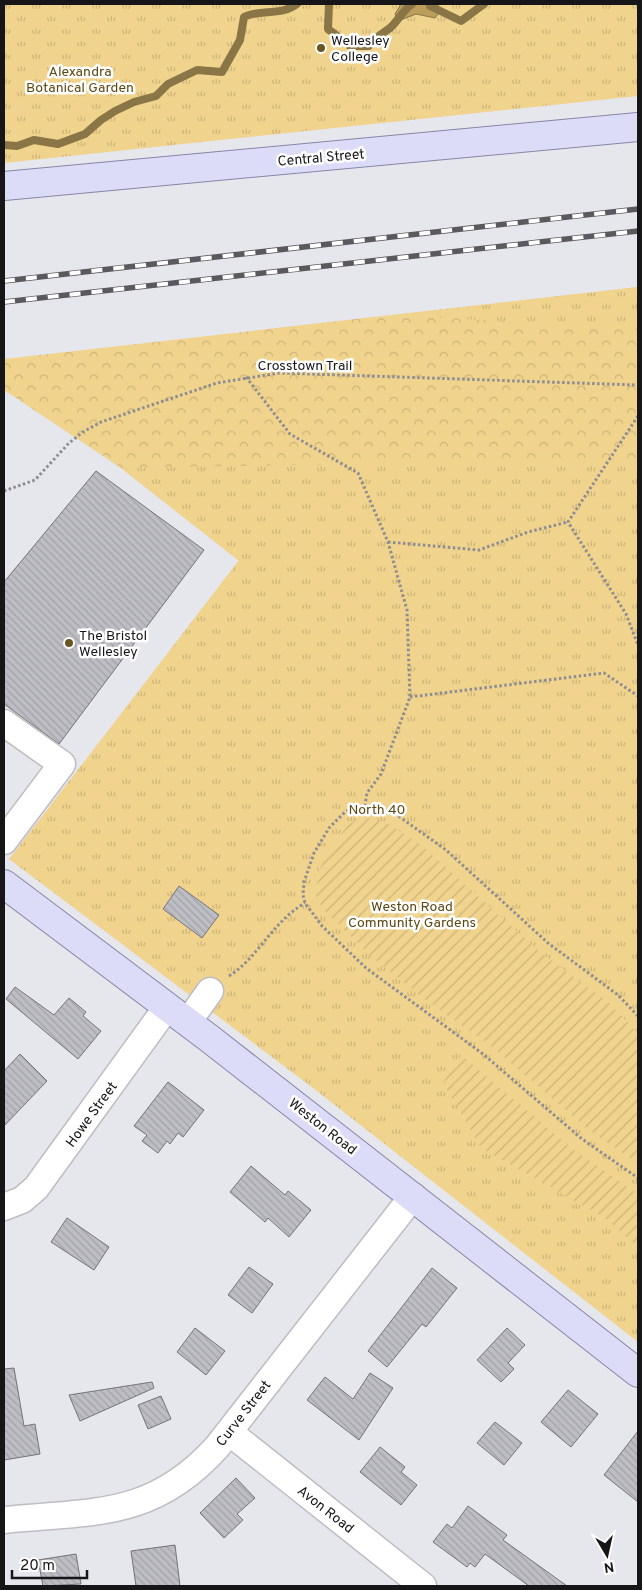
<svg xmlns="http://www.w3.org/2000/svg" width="642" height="1590" viewBox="0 0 642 1590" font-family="Overpass,sans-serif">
  <defs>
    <pattern id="forest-crowns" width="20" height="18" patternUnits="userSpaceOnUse" patternTransform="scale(1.25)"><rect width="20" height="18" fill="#f0d38d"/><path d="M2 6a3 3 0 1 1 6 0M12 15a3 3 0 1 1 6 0" fill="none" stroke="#cdb479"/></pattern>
    <pattern id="park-tufts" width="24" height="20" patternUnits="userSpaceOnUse" patternTransform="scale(1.25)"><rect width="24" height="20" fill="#f0d38d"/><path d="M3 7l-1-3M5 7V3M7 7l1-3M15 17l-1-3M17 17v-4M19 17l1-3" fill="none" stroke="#cdb479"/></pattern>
    <pattern id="garden-furrows" width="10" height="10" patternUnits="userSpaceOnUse" patternTransform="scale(1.25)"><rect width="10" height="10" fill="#f0d38d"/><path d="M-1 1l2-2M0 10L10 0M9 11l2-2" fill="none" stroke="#cdb479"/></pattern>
    <pattern id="building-back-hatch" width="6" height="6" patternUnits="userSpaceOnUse" patternTransform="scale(1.25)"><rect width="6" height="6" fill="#bdbdc4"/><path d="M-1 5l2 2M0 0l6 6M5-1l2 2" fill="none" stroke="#a2a2a8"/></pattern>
  </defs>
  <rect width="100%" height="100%" fill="#e6e6ed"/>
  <!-- forest -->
  <path fill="url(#forest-crowns)" d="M638,287V991L72,778L239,560L121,468L4,390V359Z"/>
  <!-- park -->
  <path fill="url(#park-tufts)" d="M4,4H638V96L4,163Z
    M638,287V330L402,315Z
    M638,459V1342L313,1088L9,859L239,561L121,468Z"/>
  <!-- garden -->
  <path fill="url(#garden-furrows)" d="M365,817L391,825L421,845L540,952L610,1004L638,1033V1164L589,1130L490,1045L427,1001L374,959L322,908L315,894L319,872L325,858L346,827L357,819Z
    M461,1055L574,1150L638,1194V1247L605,1218L481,1148L443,1083Z"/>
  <!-- water -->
  <path fill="#ba9e59" stroke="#897546" d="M401,4H438L439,13L435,18L416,14L398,21L395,14Z"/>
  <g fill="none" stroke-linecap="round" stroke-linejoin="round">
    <!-- stream -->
    <path stroke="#897546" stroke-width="8" d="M329,4L328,29L350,46H369C377,35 381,35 390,28C399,20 401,12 412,4
      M430,6L461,21L484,4
      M4,145L17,146L34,140L58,144L85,134L101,120L115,111L134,102L156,96L168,84L197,70L222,72L240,40L244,17C260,9 282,16 297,4"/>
  </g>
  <!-- building -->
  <path fill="url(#building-back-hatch)" stroke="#737379" d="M96,471L204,550L59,744L4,704V582Z
    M179,886L219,915L202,938L163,909Z
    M15,987L54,1015L69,998L86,1012L83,1016L101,1031L78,1059L6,999Z
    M20,1054L47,1081L4,1126V1071Z
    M168,1082L204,1110L183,1137L178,1133L170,1144L167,1141L158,1153L142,1141L147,1135L134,1126Z
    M251,1166L285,1195L288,1191L311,1210L289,1237L268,1218L265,1222L230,1192Z
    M67,1218L109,1247L94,1270L51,1242Z
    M249,1267L273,1284L252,1313L228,1295Z
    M432,1268L457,1288L426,1327L422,1324L387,1367L368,1351Z
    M195,1328L225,1351L206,1375L177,1352Z
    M507,1328L525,1345L508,1363L514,1369L501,1382L477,1360Z
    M14,1368L24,1426L35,1424L40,1454L4,1460V1369Z
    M370,1373L393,1388L359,1440L307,1400L325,1377L353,1399Z
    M152,1382L154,1388L80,1421L69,1395Z
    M568,1390L598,1414L571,1447L541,1422Z
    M161,1396L171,1419L148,1429L138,1405Z
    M495,1422L522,1443L504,1465L477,1443Z
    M638,1431V1502L604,1475Z
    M380,1447L405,1467L401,1472L417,1485L401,1505L360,1472Z
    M236,1478L255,1498L237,1514L243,1520L224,1538L200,1513Z
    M468,1506L507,1535L503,1540L567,1586H529L485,1554L475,1567L470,1563L467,1567L433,1542L447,1524L452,1528Z
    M175,1545L180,1586H136L131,1551Z
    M76,1554L81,1584L43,1586L38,1560Z"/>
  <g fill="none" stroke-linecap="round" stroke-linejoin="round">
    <!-- minor casing -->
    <g stroke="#bdbdc4" stroke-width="29">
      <path id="minor" d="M4,723L62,764L4,841
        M188,1022L210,991
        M4,1207L22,1200L36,1188L167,1007
        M229,1432L423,1586
        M4,1520C93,1511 152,1519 217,1447L413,1196"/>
    </g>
    <!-- major casing -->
    <g stroke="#8786a7" stroke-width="30">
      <path id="major" d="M4,186L638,127
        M4,884L210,1039L638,1373"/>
    </g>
    <!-- path -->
    <path stroke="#8d8d92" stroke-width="3" stroke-dasharray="2.5 2.5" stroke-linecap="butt" d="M4,4H6
      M246,377L290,434L358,473L388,542L407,610L410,697L381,774L367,793L365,806
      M638,416L568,522L626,614L638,645
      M4,491L35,480L69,443L83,432L101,422L217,383L279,373L638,385
      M388,542L479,550L528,532L568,522
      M410,697L604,673L638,696
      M229,976C259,957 271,923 305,903
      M638,1016L618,995L548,943L446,850L397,815L376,807H354L345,812L329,828L314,853L304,882L303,895L305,903L322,926L366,968L483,1054L582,1139L638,1178"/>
    <!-- minor -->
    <use href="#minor" stroke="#fff" stroke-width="26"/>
    <!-- major -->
    <use href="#major" stroke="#dcdbf8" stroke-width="28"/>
    <!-- rail casing -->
    <g stroke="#5a5a5e" stroke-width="5.5">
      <path id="rail" d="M4,281L638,209
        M4,302L638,231"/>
    </g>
    <!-- rail -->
    <use href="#rail" stroke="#fff" stroke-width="4" stroke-dasharray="11" stroke-linecap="butt"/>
  </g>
  <!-- markers -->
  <g fill="#695624" stroke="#fff" stroke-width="2">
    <circle cx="321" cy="48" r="5"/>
    <circle cx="69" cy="643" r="5"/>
  </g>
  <g text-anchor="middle" stroke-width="5" stroke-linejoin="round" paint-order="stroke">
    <!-- poi labels -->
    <g font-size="14" fill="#161618" stroke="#fff" text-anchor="start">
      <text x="331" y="45">Wellesley<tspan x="331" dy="16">College</tspan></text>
      <text x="79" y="640">The Bristol<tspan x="79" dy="16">Wellesley</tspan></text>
    </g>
    <!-- park labels -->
    <g font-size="14" fill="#5c4912" stroke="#fff">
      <text x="80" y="76">Alexandra<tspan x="80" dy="16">Botanical Garden</tspan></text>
      <text x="377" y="814">North 40</text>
      <text x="412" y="911">Weston Road<tspan x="412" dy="16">Community Gardens</tspan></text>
    </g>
    <!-- street labels -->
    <g font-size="14" fill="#161618" stroke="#fff">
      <text transform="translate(321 157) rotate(-5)" y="5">Central Street</text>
      <text x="305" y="370">Crosstown Trail</text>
      <text transform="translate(91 1114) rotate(-54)" y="5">Howe Street</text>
      <text transform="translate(323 1126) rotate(38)" y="5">Weston Road</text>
      <text transform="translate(243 1413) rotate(-52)" y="5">Curve Street</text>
      <text transform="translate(326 1509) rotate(38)" y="5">Avon Road</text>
    </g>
  </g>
  <!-- border -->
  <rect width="642" height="1590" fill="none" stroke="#161618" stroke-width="10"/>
  <!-- north arrow -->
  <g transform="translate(607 1555) rotate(171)" stroke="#ffffff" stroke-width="4" paint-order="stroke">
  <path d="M0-4L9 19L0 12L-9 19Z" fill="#161618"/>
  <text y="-8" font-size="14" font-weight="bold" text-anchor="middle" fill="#161618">N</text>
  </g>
  <!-- scale -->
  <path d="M12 1570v8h75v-8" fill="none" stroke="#161618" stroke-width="2.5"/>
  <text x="20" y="1570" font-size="15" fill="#161618" stroke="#ffffff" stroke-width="4" paint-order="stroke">20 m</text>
</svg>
